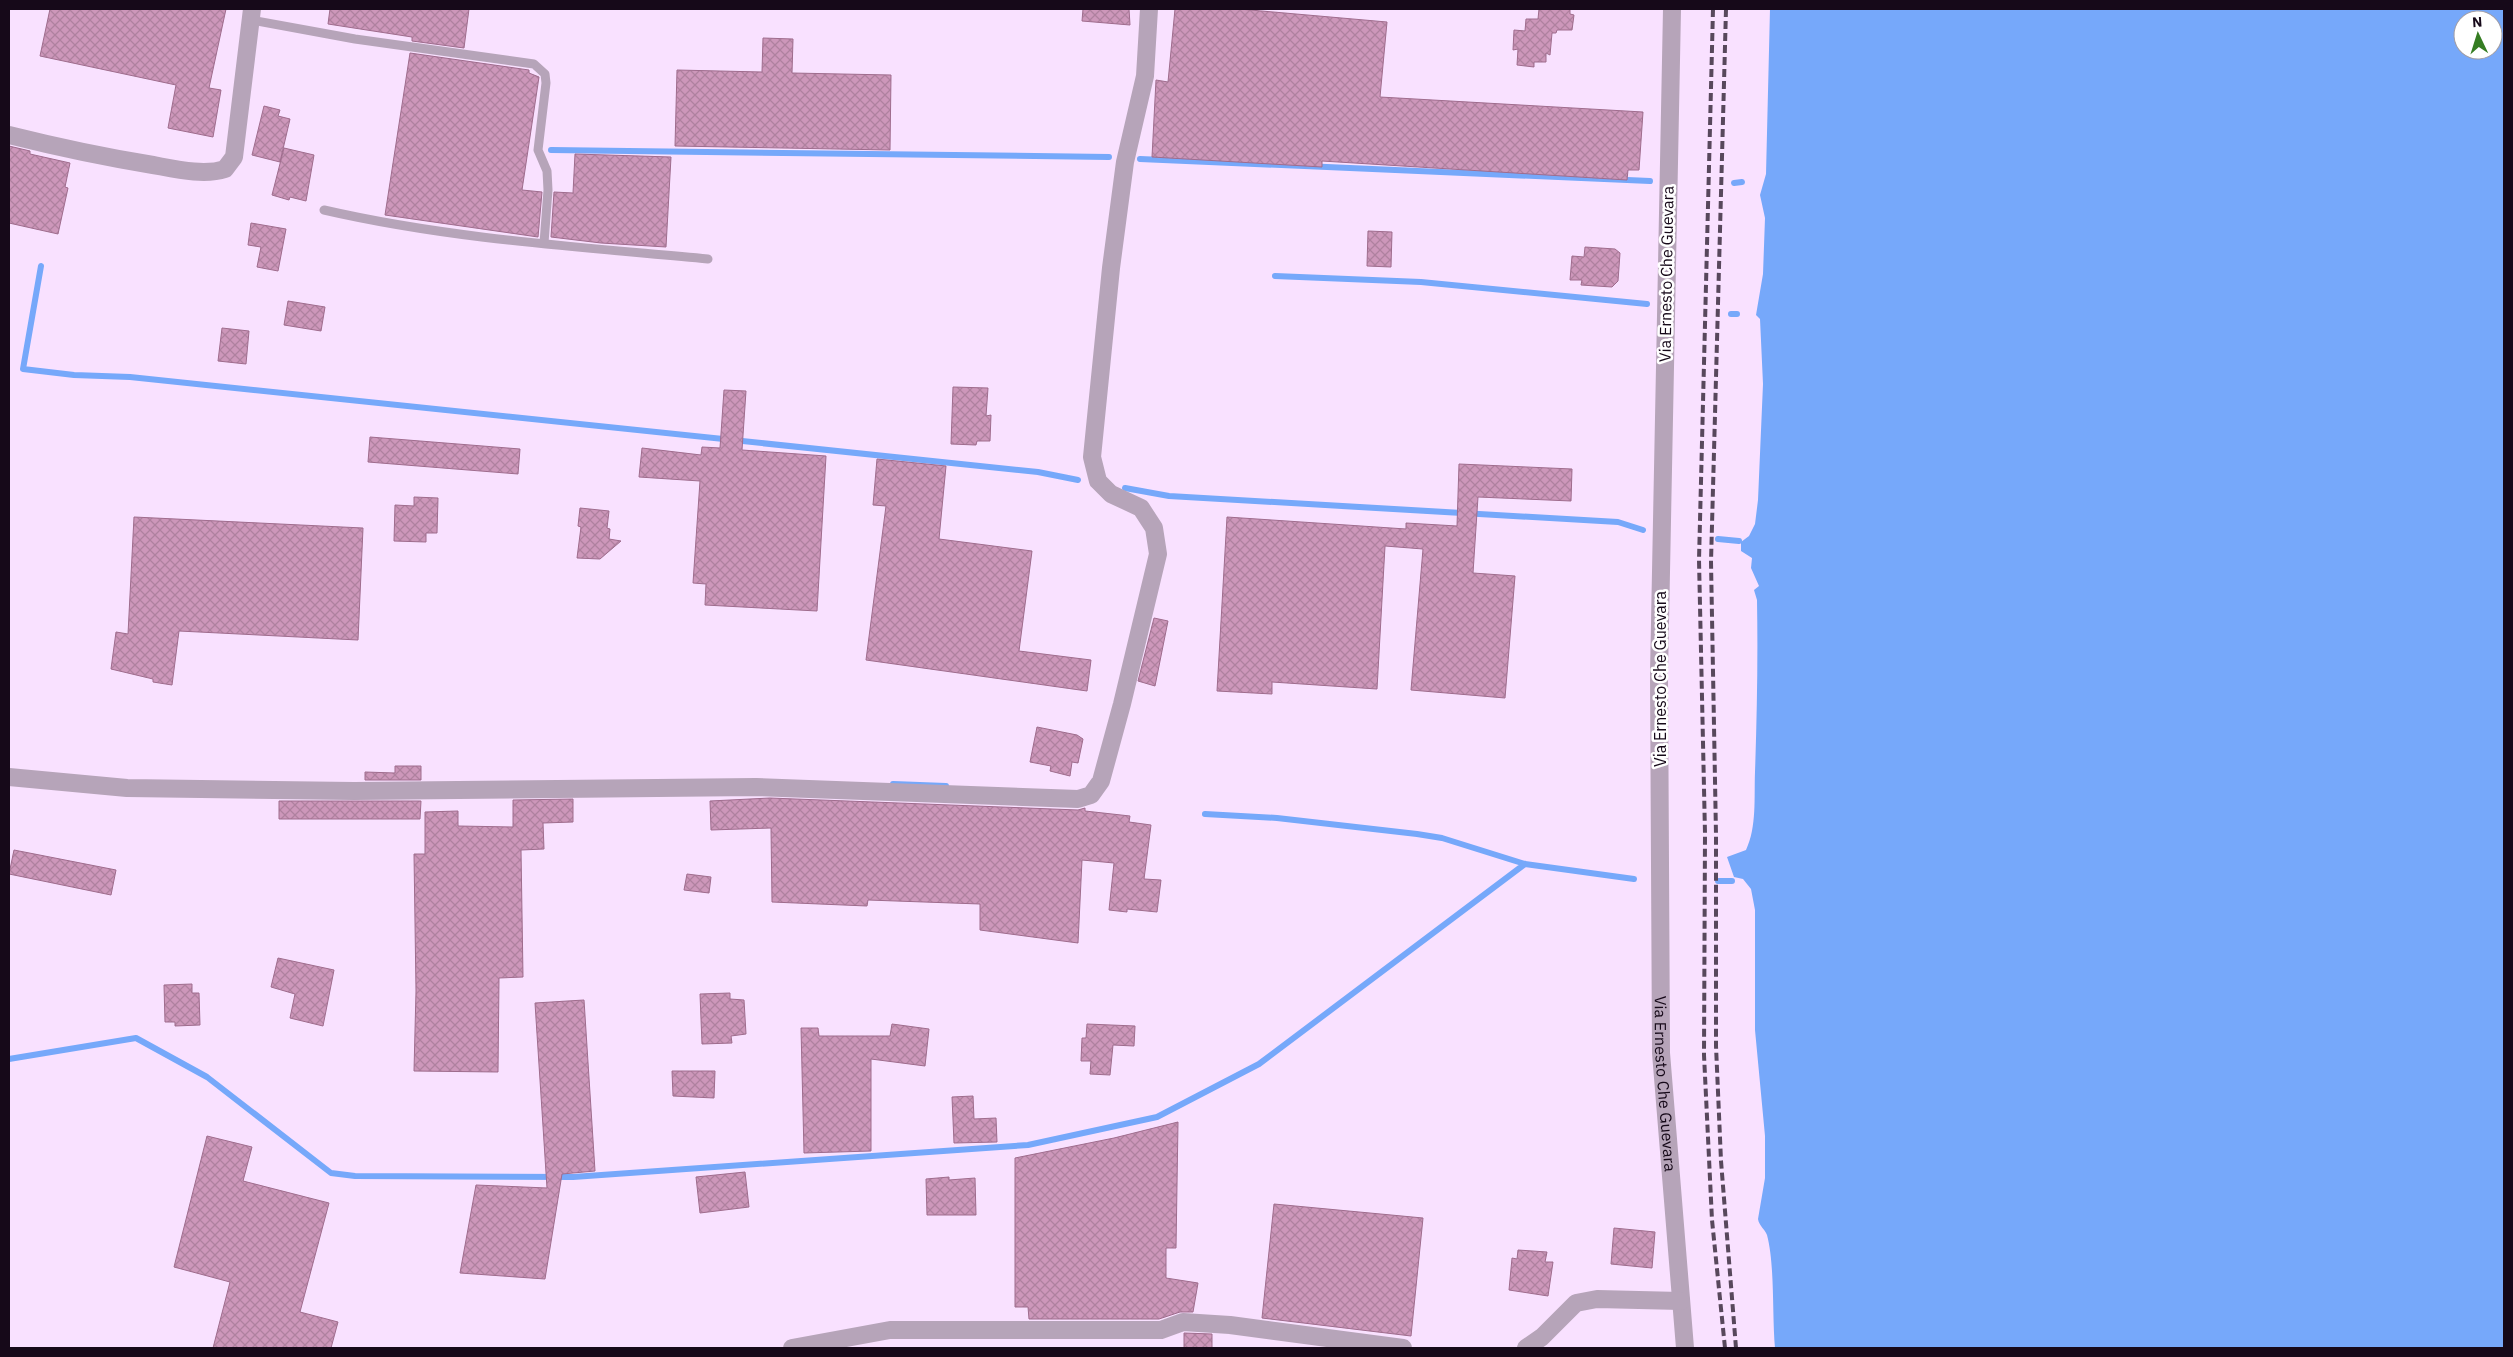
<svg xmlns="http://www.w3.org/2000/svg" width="2513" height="1357" viewBox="0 0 2513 1357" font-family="'IBM Plex Sans',sans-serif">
  <defs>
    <pattern id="building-cross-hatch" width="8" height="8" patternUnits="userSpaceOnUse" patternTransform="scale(1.25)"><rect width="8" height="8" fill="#cd97ba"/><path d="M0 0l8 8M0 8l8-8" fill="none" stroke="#af819f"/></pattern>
  </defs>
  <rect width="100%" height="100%" fill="#f9e1ff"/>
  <!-- water -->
  <path fill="#76a8fa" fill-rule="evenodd" d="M1770,9H2504V1348H1775C1772,1315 1775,1265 1767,1235C1765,1229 1759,1226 1758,1219L1765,1178V1136L1755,1030V910L1751,889L1743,879L1734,877L1727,857L1746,850C1757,827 1754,797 1755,772C1757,714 1758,657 1757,600L1754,590L1759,586L1751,568L1752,558L1741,551V542L1749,536L1755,524L1758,500L1763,384L1760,319L1756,315L1763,274L1765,218L1760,195L1766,174ZM2463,20H2493V50H2463Z"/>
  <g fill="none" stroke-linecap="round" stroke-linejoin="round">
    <!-- stream -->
    <path stroke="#76a8fa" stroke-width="6" d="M551,150L1109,157
      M1140,159L1650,181
      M1734,183L1742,182
      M41,266L23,369L74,375L130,377L1038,472L1078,480
      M1275,276L1421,282L1647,304
      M1731,314H1737
      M1125,488L1169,496L1618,522L1643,530
      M1718,539L1739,541
      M893,784L946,786
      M1205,814L1277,818L1417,834L1442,838L1525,864L1634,879
      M1718,881H1732
      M9,1059L136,1038L207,1077L331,1173L355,1176L573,1177L1028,1145L1157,1117L1259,1064L1525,864"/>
  </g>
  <!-- building -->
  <path fill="url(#building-cross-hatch)" stroke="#9f6c8d" d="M50,9H226L209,88L221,90L213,137L168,128L176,85L40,56Z
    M330,9H469L464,48L412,41V37L328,24Z
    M1083,9H1129L1130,25L1082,21Z
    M1175,9H1239L1387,22L1380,97L1643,112L1639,170H1628L1627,180L1322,161V167L1152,157L1156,80L1168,82Z
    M1539,9H1570V14L1574,15L1572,30H1557L1556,33H1552L1550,55L1546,53V62H1534V67L1517,65L1518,49L1513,50L1514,30L1525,31L1526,19H1538Z
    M763,38L793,39L792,73L891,75L890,150L675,146L677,70L762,72Z
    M410,53L529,70V73L539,77L522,190L542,192L538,237L385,215Z
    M264,106L280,110L278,116L290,119L280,162L252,155Z
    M9,146L30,151V154L70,163L65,187L68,188L58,234L9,223Z
    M284,148L314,155L306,201L290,197L289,200L272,195Z
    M575,154L671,157L666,247L601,243L551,237L554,192L573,193Z
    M251,223L286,229L278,271L257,267L261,247L248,245Z
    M1368,231L1392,232L1391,267L1367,266Z
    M1585,247L1615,249L1620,253L1618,281L1612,287L1581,285L1582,280H1570L1572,256L1584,257Z
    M288,301L325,307L321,331L284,325Z
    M222,328L249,331L246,364L218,361Z
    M953,387L988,388L986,416L991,415L990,441H977L976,445L951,444Z
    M724,390L746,391L742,450L826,456L817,611L705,605L706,584L693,583L700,481L639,477L642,448L701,455L702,447L720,448Z
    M370,437L520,449L518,474L368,462Z
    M877,459L946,466L939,539L1032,551L1019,651L1091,660L1087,691L866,660L886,506L873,505Z
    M1459,464L1572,469L1571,501L1478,497L1473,573L1515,576L1505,698L1411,690L1423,549L1385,546L1377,689L1272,682V694L1217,691L1227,517L1406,529V523L1457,526Z
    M414,497L438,498L437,533H426V542L394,541L395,505L414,506Z
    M580,508L609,511L607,528L610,529L609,539L621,541L600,559L577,558L581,527L578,526Z
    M134,517L363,528L358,640L179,631L172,685L153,682V679L111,669L116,632L128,634Z
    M1154,618L1168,621L1155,686L1138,681Z
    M1037,727L1077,735L1083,739L1078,763L1072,762L1070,776L1050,771L1051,766L1030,762Z
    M395,766H421V780H365V772L395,773Z
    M770,798L1078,810L1085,808V811L1130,816L1129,822L1151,825L1144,879L1161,880L1157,912L1127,909V912L1109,910L1114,863L1082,860L1078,943L980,930V904L868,900L867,906L772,902L771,828L711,830L710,801Z
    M573,799V822L543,823L544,849L521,850L523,977L499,978L498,1072L414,1071L416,991L414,854H425V812L458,811V826L513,827V800Z
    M279,801H421L420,819H279Z
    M14,850L116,870L111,895L9,874Z
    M687,874L711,877L709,893L684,890Z
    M278,958L334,970L323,1026L290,1018L295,994L271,987Z
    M192,984V993H199L200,1025L175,1026V1022H165L164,985Z
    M730,993V999L744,1000L746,1034L731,1036L732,1043L702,1044L700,994Z
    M584,1000L595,1171L562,1174L545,1279L460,1273L476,1185L547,1188L535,1003Z
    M892,1024L929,1029L925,1066L871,1059V1151L804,1153L801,1028H818L819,1036H890Z
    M1087,1024L1135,1026L1134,1046L1113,1045L1110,1075L1090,1074L1091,1061H1081L1082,1038H1086Z
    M672,1071H715L714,1098L673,1096Z
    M973,1096L974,1119L996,1118L997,1142L954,1143L952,1097Z
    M1178,1122L1176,1248H1166V1278L1198,1283L1193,1312H1180L1159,1319H1029L1028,1307H1015V1158L1114,1138Z
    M207,1136L252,1147L243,1181L329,1203L300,1312L338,1322L331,1348H213L230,1282L174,1267Z
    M745,1172L749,1207L700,1213L696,1177Z
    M949,1177V1180L975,1178L976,1215H927L926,1179Z
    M1274,1204L1423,1218L1411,1336L1262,1318Z
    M1614,1228L1655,1232L1652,1268L1611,1264Z
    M1518,1250L1547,1252L1545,1262H1553L1548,1296L1509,1290L1512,1258L1517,1259Z
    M1184,1333L1212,1334V1348H1184Z"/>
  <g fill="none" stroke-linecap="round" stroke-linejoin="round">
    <!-- service -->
    <path stroke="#b6a4b9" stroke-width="9" d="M251,20L355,39L534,64L545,74L546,83L538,150L547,171L548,190L544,243
      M324,210C450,239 580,247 708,259"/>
    <!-- minor -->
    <g stroke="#b6a4b9" stroke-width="18">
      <path id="s1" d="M1672,9L1659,674L1661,1053L1685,1348"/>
      <path d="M9,135C57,147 104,157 153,165C175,169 204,176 225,169L234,157L252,9"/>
      <path d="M9,777L127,788L354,791L756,787L1078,799L1091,795L1101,781L1122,704L1158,554L1154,528L1141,508L1111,494L1098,481L1092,457L1111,268L1125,162L1145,76L1149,9"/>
      <path d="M792,1348L890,1330H1161L1183,1322L1230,1325L1403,1348"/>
      <path d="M1526,1348L1542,1337L1576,1303L1597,1299L1681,1301"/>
    </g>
    <!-- rail -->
    <path stroke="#58485c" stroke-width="4" stroke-dasharray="8 4" stroke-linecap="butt" d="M1713,9L1699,560L1705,834L1704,1055L1712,1220L1725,1348
      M1726,9L1711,562L1716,835V1046L1721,1161L1736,1348"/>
  </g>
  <g text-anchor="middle" stroke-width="5" stroke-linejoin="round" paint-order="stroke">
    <!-- street labels -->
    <g font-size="16" fill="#160919" stroke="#fff">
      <text transform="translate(1666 274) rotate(-89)" y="6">Via Ernesto Che Guevara</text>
      <text transform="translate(1660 679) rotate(-90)" y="6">Via Ernesto Che Guevara</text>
      <text dy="6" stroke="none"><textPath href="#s1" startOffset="1075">Via Ernesto Che Guevara</textPath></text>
    </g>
  </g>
  <!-- border -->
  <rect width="2513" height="1357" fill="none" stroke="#160919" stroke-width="20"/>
  <!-- north arrow -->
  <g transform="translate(2478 35) rotate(356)"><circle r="24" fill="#ffffff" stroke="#a29da3"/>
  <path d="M0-4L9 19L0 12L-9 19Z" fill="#357d22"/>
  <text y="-8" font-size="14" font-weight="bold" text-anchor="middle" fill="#160919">N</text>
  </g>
</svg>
